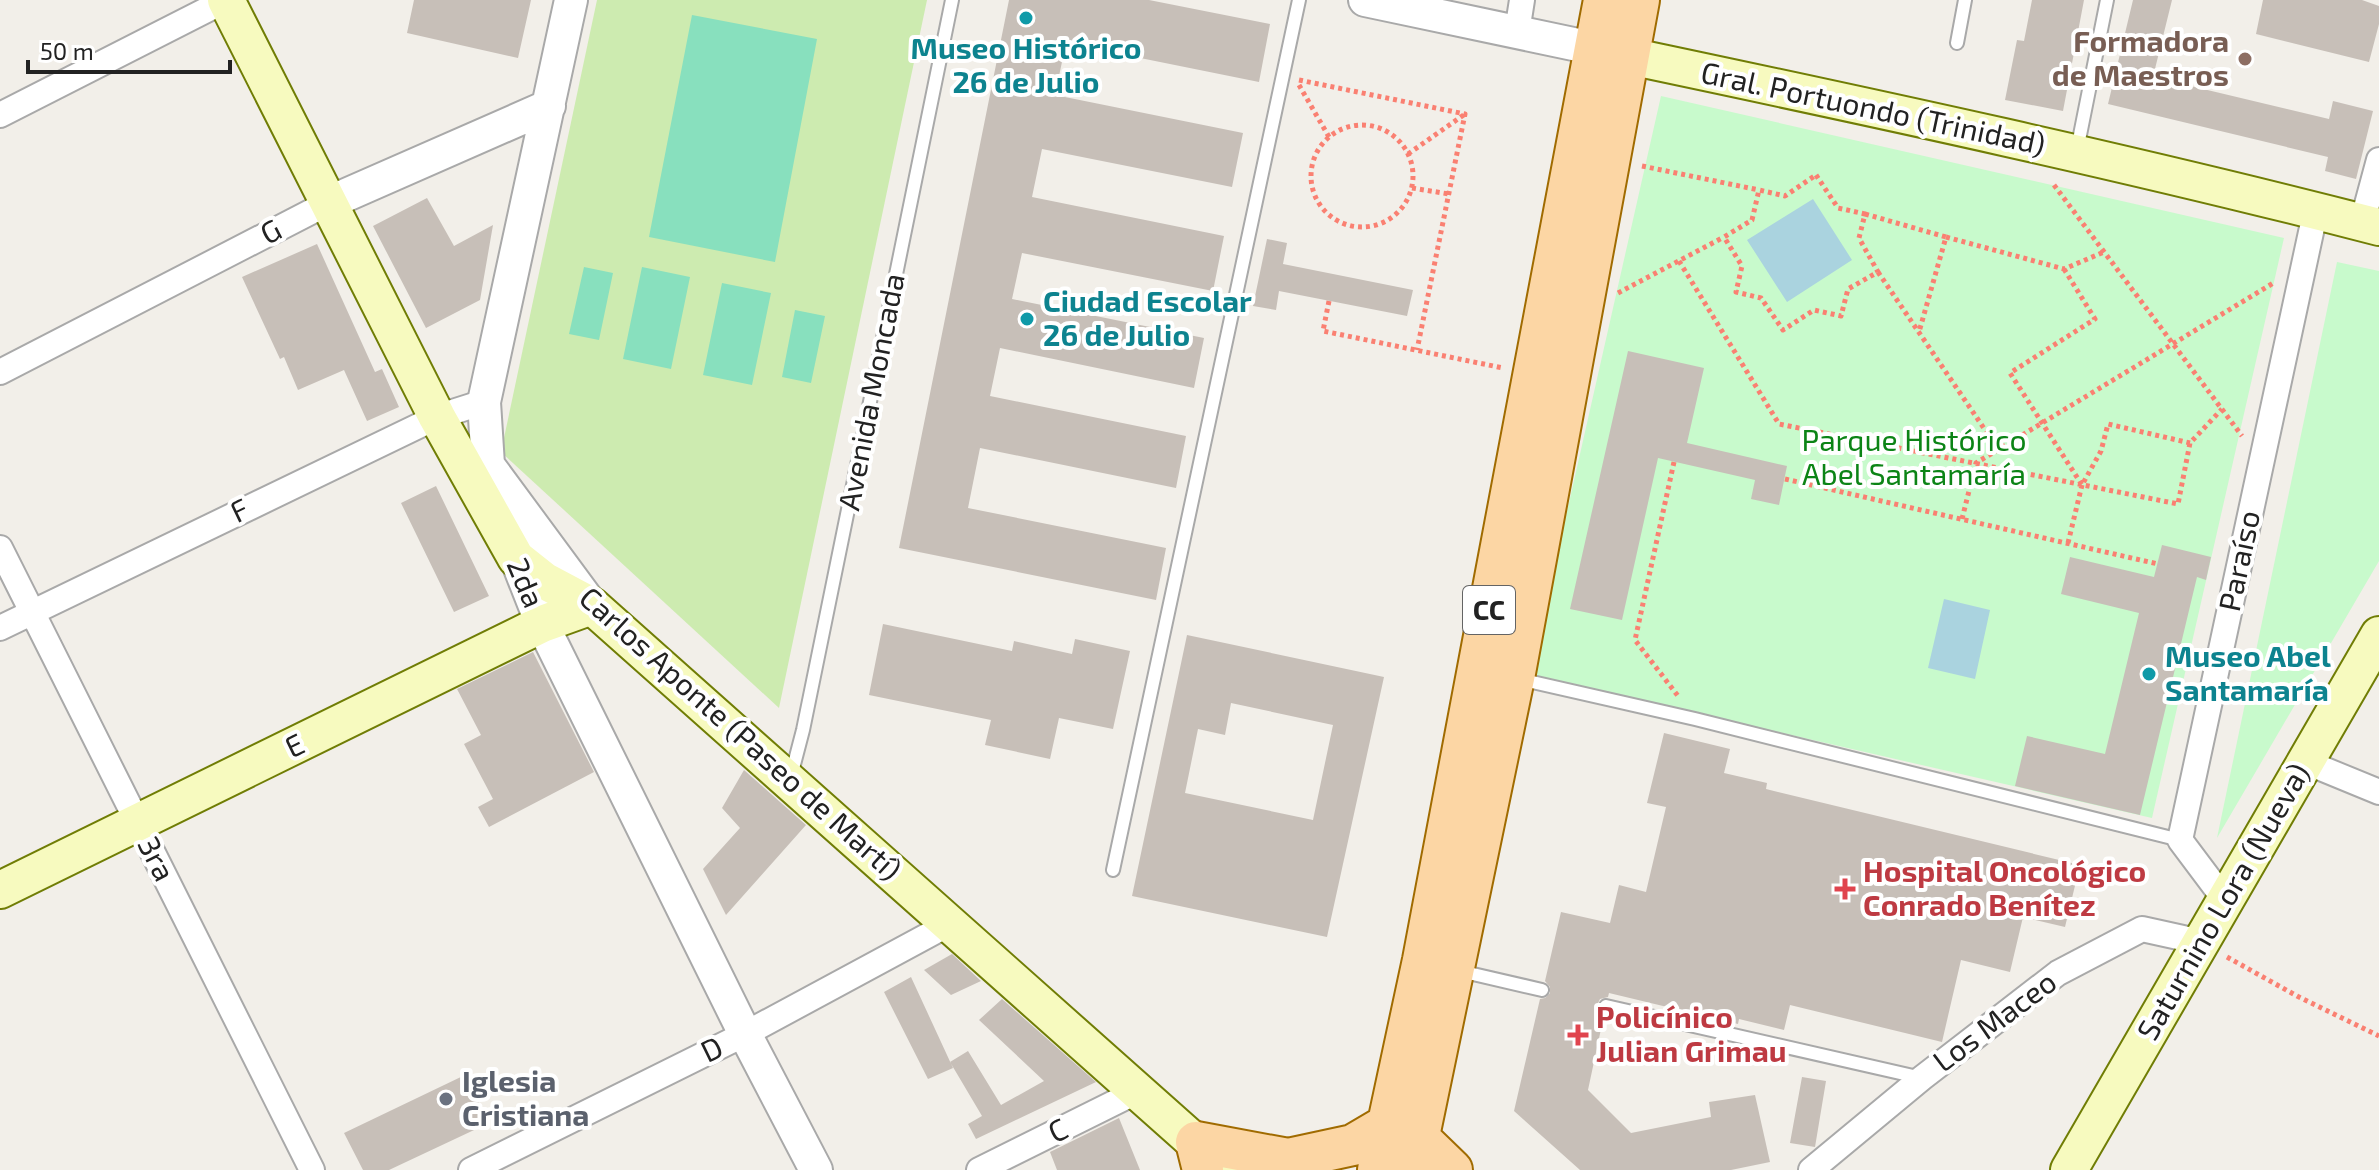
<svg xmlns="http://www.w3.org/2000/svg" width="2379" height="1170" viewBox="0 0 2379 1170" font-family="'Exo 2',sans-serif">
  <rect width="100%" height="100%" fill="#f2efe9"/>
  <!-- grass -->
  <path fill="#cdebb0" d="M597,0H927L779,708L501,452Z"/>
  <!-- park -->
  <path fill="#c8facc" d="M1661,96L2284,238L2152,818L1530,675Z
    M2337,262L2379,271V561L2217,838Z"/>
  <!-- pitch -->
  <path fill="#88e0be" d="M692,15L817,39L775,262L649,237Z
    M584,267L613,273L599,340L569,334Z
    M642,267L690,277L671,369L623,359Z
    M722,283L771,293L752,385L703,375Z
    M795,310L825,316L811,383L782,377Z"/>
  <!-- water -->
  <path fill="#aad3df" d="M1813,199L1852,260L1787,302L1747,240Z
    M1944,599L1990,610L1975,679L1928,668Z"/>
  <!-- building -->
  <path fill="#c7bfb8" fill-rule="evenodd" d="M414,0H531L518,58L407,33Z
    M1009,0H1149L1270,24L1259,82L1066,43L1055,95L1243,133L1232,187L1042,149L1032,197L1224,236L1213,291L1022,253L1012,299L1204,338L1194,388L1000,348L990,396L1186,436L1176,488L980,448L968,508L1166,548L1156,600L899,548Z
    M2032,0H2084L2063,111L2005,100L2017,40L2024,41Z
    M2133,0H2172L2153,77L2329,119L2333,101L2373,111L2356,179L2325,171L2328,157L2108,104Z
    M2263,0H2362L2379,6V24L2369,62L2256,34Z
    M427,198L454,246L493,225L480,300L426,328L373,226Z
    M1267,239L1287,243L1283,264L1413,290L1407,316L1279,291L1276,310L1253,306Z
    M317,244L375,372L382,369L399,407L367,421L344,370L298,390L284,357L280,359L242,277Z
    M1628,351L1704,368L1687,443L1787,466L1779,505L1751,499L1755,480L1658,458L1622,620L1570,609Z
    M436,486L489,596L454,612L401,503Z
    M2162,545L2211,557L2206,580L2197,577L2140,815L2015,786L2027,736L2105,754L2139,613L2061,594L2070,557L2154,577Z
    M883,624L1012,651L1014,641L1072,654L1075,639L1130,651L1113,729L1059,718L1050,759L985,745L991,720L869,695Z
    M1187,635L1384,677L1327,937L1132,896ZM1231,703L1333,725L1313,820L1185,793L1198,729L1225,735Z
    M533,652L594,772L489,827L478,807L493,799L464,744L481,735L457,689Z
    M1664,733L1730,749L1724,773L1767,783L1766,789L2080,865L2065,927L2023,917L2010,972L1961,960L1942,1042L1790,1005L1784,1030L1739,1019L1738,1024L1609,993L1608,997L1600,999L1597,1005L1599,1012L1604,1015L1588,1090L1631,1133L1711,1117L1709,1102L1755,1095L1770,1162L1731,1170H1580L1514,1111L1540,999L1545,998L1550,993V987L1545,981L1561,912L1610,923L1619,885L1646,892L1666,807L1647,803Z
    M744,770L806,825L726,915L703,869L740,828L722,808Z
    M952,954L981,981L951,995L924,970Z
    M911,977L953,1068L928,1079L884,992Z
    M1002,999L1096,1082L976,1139L968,1124L982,1116L950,1062L968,1051L1001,1105L1044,1081L979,1020Z
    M465,1075L489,1123L389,1170H363L344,1133Z
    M1802,1077L1826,1081L1815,1147L1790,1143Z
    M1119,1118L1140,1170H1057L1050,1152Z"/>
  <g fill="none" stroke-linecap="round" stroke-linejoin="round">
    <!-- service casing -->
    <g stroke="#a9a9a9" stroke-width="16">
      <path id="service" d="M1957,43L1965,0
        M2077,150L2107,0
        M1519,679L1695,719L2180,840
        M791,776L803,730L952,0
        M1113,870L1299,0
        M1460,971L1542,990
        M1606,1006L1922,1078"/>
    </g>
    <!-- minor casing -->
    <g stroke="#a9a9a9" stroke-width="28">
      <path id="minor" d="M1517,32L1522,0
        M0,115L226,0
        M2362,223L2379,160
        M0,372L328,203
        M0,548L312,1170
        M0,628L437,417L484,402
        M2306,762L2379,792
        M2225,900L2180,840L2316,209
        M471,1170L745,1034L949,924
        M979,1170L1136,1092
        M1811,1170L1922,1078L2058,973L2142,929L2201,942"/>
    </g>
    <!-- tertiary casing -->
    <g stroke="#a9a9a9" stroke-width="36">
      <path id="tertiary" d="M571,0L484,402L488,465L592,606
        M1365,0L1616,53
        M328,203L549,106
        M516,558L542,624L745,1034L816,1170"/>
    </g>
    <!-- secondary casing -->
    <g stroke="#707d05" stroke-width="40">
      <path id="secondary" d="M226,0L437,417L516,558L545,581L592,606L1226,1170
        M1629,56C1880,109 2131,163 2379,227
        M0,890L542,624L592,606
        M2069,1170L2379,635"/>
    </g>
    <!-- primary casing -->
    <g stroke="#a06b00" stroke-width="44">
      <path id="primary" d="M1420,1139L1452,1170
        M1203,1170L1196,1142L1288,1159L1353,1145L1387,1125
        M1378,1170L1423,960L1604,0
        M1412,1170L1514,678L1639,0"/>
    </g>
    <!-- path -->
    <path stroke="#fa8072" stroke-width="5" stroke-dasharray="4 4" stroke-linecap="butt" d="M1299,80L1465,114L1417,350
      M1299,85L1329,137
      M1311 176a51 51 0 1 1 102 0a51 51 0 1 1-102 0Z
      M1408,154L1465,114
      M1642,166L1759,190
      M1816,175L1838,208L1865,214L1859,238L1878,272L1848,289L1841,316L1814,310L1783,330L1761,298L1736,292L1742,266L1724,237L1752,220L1759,190L1785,196Z
      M2054,185L2242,436
      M1412,188L1449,194
      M1865,214L1946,237L1919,332
      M1946,237L2064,269L2104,252
      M1679,261L1779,424L2178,504L2190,443L2222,409
      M2064,269L2095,319L2010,373L2082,485L2101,451L2108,424L2190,443
      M1878,272L1998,449
      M1618,293L1724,237
      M1329,301L1323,331L1503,368
      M1674,462L1635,640L1678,696
      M1785,479L2158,564
      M1962,519L1976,463L2275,282
      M2068,543L2082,485
      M2227,957L2297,996L2379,1036"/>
    <!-- service -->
    <use href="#service" stroke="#fff" stroke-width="12"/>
    <!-- minor -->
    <use href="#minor" stroke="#fff" stroke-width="24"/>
    <!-- tertiary -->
    <use href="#tertiary" stroke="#fff" stroke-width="32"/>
    <!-- secondary -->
    <use href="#secondary" stroke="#f7fabf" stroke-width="36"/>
    <!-- primary -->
    <use href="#primary" stroke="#fcd6a4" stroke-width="40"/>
  </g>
  <!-- markers -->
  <g fill="#0f9aa8" stroke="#fff" stroke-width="3">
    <circle cx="1026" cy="18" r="8"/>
    <circle cx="1027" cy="319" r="8"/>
    <circle cx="2149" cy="674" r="8"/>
  </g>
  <circle fill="#8d6e63" stroke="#fff" stroke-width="3" cx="2245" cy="59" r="8"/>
  <g fill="#e0444e" stroke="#fff" stroke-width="3">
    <path d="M1841 877h8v8h8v8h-8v8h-8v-8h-8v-8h8z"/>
    <path d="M1574 1023h8v8h8v8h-8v8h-8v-8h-8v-8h8z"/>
  </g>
  <circle fill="#6b7280" stroke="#fff" stroke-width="3" cx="446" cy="1099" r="8"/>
  <g text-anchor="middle" stroke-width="8" stroke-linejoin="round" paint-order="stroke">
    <!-- shield labels -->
    <rect fill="#fff" stroke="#646464" stroke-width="2" x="1463" y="586" width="52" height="48" rx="6"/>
    <g font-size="28" font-weight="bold" fill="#222">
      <text x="1489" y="620">CC</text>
    </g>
    <!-- education labels -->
    <g font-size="30" font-weight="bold" fill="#785e54" stroke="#fff" text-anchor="end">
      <text x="2229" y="52">Formadora<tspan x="2229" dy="34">de Maestros</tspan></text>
    </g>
    <!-- culture labels -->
    <g font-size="30" font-weight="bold" fill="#0d838f" stroke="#fff" text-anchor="start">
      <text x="1026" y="59" text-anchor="middle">Museo Histórico<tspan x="1026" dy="34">26 de Julio</tspan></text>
      <text x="1043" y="312">Ciudad Escolar<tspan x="1043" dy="34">26 de Julio</tspan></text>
      <text x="2165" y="667">Museo Abel<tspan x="2165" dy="34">Santamaría</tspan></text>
    </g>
    <!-- street labels -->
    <g font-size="30" fill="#222" stroke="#fff">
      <text transform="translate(1873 109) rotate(12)" y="10">Gral. Portuondo (Trinidad)</text>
      <text transform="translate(271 232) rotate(-27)" y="10">G</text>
      <text transform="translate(872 392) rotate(-79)" y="10">Avenida Moncada</text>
      <text transform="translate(240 511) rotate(-26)" y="10">F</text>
      <text transform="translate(2240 561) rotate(-78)" y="10">Paraíso</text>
      <text transform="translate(525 583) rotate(67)" y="10">2da</text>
      <text transform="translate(740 734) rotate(42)" y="10">Carlos Aponte (Paseo de Martí)</text>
      <text transform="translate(295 746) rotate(-26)" y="10">E</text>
      <text transform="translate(156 859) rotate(63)" y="10">3ra</text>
      <text transform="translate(2224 902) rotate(-60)" y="10">Saturnino Lora (Nueva)</text>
      <text transform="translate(1995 1022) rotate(-37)" y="10">Los Maceo</text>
      <text transform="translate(712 1050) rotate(-26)" y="10">D</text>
      <text transform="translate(1058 1131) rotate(-26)" y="10">C</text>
    </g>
    <!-- park labels -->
    <g font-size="30" fill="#0c8416" stroke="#fff">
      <text x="1914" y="451">Parque Histórico<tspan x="1914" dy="34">Abel Santamaría</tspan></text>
    </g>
    <!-- health labels -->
    <g font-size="30" font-weight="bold" fill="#be3a42" stroke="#fff" text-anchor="start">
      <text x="1863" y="882">Hospital Oncológico<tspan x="1863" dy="34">Conrado Benítez</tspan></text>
      <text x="1596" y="1028">Policínico<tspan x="1596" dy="34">Julian Grimau</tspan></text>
    </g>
    <!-- worship labels -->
    <g font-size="30" font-weight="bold" fill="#5b616d" stroke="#fff" text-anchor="start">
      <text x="462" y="1092">Iglesia<tspan x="462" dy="34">Cristiana</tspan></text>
    </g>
  </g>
  <!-- scale -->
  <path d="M28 60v12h202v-12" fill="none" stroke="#222222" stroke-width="4"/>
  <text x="40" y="60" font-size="24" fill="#222222" stroke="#ffffff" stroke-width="6" paint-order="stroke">50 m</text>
</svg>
